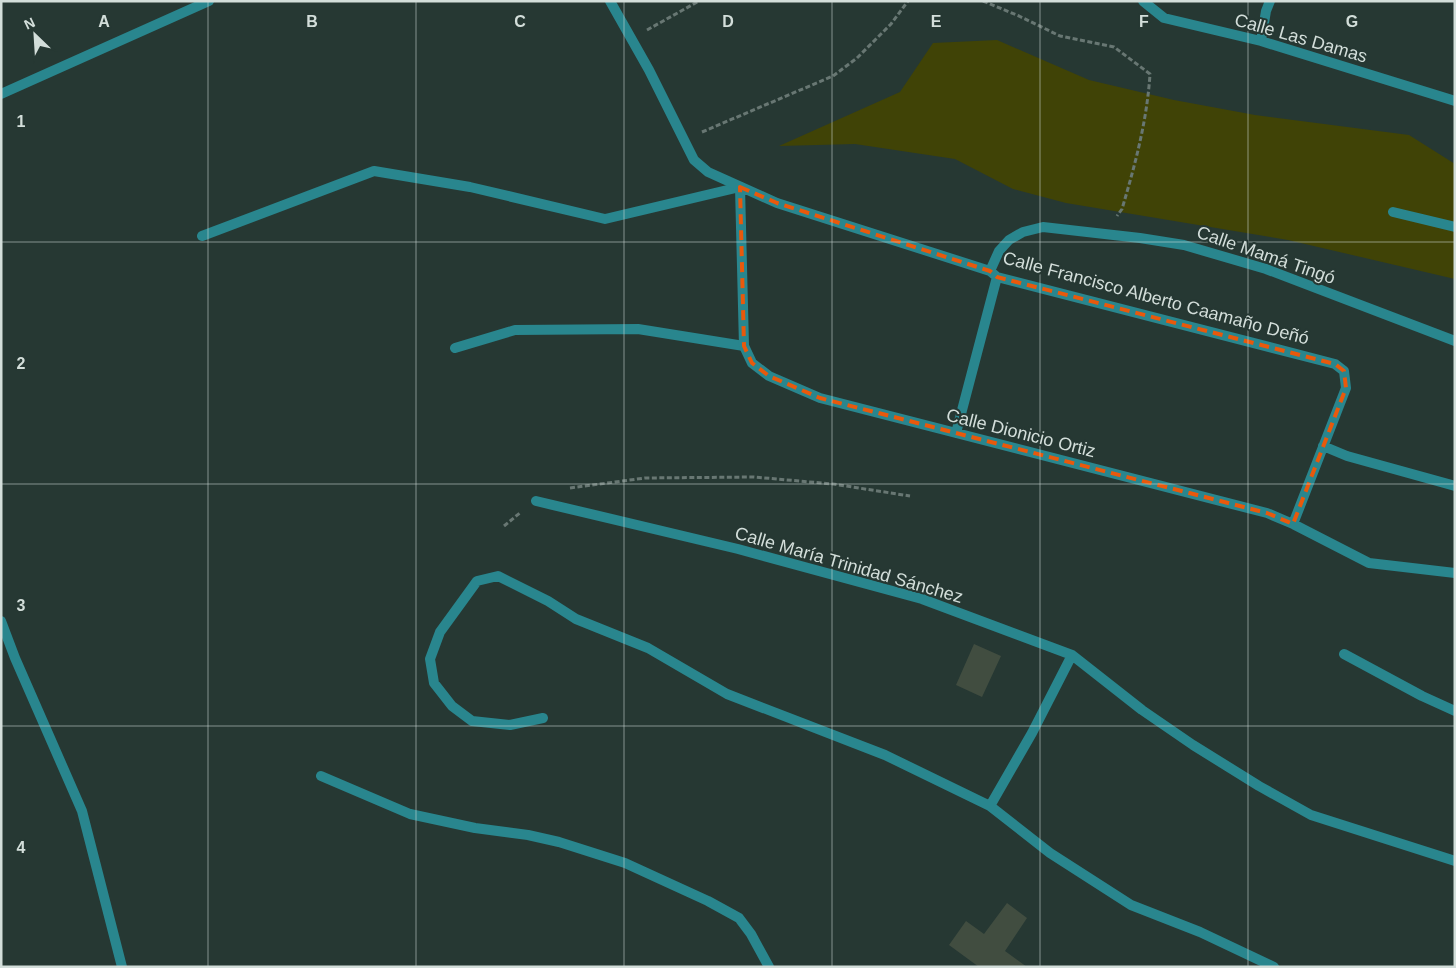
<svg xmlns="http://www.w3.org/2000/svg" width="1456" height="968" viewBox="0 0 1456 968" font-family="Arial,sans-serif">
  <rect width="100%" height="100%" fill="#263833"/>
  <!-- green -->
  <path fill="#404306" d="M997,40L1089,80L1174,100L1255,115L1409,135L1455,164V279L1288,240L1066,203L1013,189L955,159L855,144L779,146L900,92L933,43Z"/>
  <!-- building -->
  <path fill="#414d40" d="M974,644L1001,656L982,697L956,685Z
    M1007,903L1027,918L1005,951L1027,967H979L949,945L966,921L984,934Z"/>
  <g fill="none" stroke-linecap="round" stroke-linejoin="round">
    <!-- path -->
    <path stroke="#687773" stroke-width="3" stroke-dasharray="5 2.5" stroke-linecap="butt" d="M983,1L1019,16L1060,36L1114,47L1150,74C1147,121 1135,165 1122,209L1117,216
      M647,30L699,1
      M702,132L833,76L857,58L891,24L908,1
      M570,488L645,478L754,477L833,484L910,496
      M504,526L521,512"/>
    <!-- lane -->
    <path stroke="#29868e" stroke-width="10" d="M202,236L374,171L470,187L605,219L740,187
      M455,348L515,330L638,329L744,346"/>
    <!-- street -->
    <path stroke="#29868e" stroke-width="10" d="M610,1L649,70L694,160L708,172L777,203L990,271L997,277L1335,364L1344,371L1346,388L1293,524
      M1143,1L1164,18L1261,41L1455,101
      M1261,41L1266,11L1270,1
      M1,94L209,1
      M740,187L744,346L752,363L769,376L820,398L1267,513L1293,524L1369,563L1455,573
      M1393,212L1455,227
      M990,271L999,251L1009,240L1023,232L1043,227L1140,238L1184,245L1266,269L1455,341
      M956,433L997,277
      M1323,446L1347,456L1455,486
      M536,501L738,549L922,599L1072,655L1142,710L1193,745L1259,786L1311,815L1455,861
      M1,621L15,658L82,811L122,967
      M1344,654L1422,696L1455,711
      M543,718L510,725L472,721L452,706L434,683L430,659L440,632L477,581L498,576L548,601L576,619L648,648L727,694L885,755L990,806L1050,853L1131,905L1200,932L1274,967
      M321,776L410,814L475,828L528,835L559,842L625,863L708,901L739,918L751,934L769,967
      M990,806L1032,733L1072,655"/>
  </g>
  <!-- marked area -->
  <path fill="none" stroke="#e8590c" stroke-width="4" stroke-dasharray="10 6" stroke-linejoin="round" d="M740,187L777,203L990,271L997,277L1335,364L1344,371L1346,388L1293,524L1267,513L820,398L769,376L752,363L744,346Z"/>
  <!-- grid -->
  <path fill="none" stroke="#d3deda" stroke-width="1" stroke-opacity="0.55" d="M208,1V967M416,1V967M624,1V967M832,1V967M1040,1V967M1248,1V967M1,242H1455M1,484H1455M1,726H1455"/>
  <g text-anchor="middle" stroke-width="4" stroke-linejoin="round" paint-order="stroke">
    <!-- street labels -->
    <g font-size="18" fill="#d3deda" stroke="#263833">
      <text transform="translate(1301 38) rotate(16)" y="6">Calle Las Damas</text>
      <text transform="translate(1266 255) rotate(19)" y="6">Calle Mamá Tingó</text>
      <text transform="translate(1156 298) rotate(15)" y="6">Calle Francisco Alberto Caamaño Deñó</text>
      <text transform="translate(1021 433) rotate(14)" y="6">Calle Dionicio Ortiz</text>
      <text transform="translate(849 565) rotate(16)" y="6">Calle María Trinidad Sánchez</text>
    </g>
  </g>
  <g font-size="16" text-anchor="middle" font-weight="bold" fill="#d3deda" stroke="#263833" stroke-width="4" stroke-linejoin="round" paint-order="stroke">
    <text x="104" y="27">A</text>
    <text x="312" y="27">B</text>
    <text x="520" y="27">C</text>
    <text x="728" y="27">D</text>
    <text x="936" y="27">E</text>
    <text x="1144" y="27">F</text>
    <text x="1352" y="27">G</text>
    <text x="21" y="127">1</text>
    <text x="21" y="369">2</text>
    <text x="21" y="611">3</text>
    <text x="21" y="853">4</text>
  </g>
  <!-- border -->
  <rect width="1456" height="968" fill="none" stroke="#d3deda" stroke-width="5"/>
  <!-- north arrow -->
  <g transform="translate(35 35) rotate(335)" stroke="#263833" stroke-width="4" paint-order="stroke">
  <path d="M0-4L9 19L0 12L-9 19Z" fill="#d3deda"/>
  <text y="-8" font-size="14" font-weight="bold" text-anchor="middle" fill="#d3deda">N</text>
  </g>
</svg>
